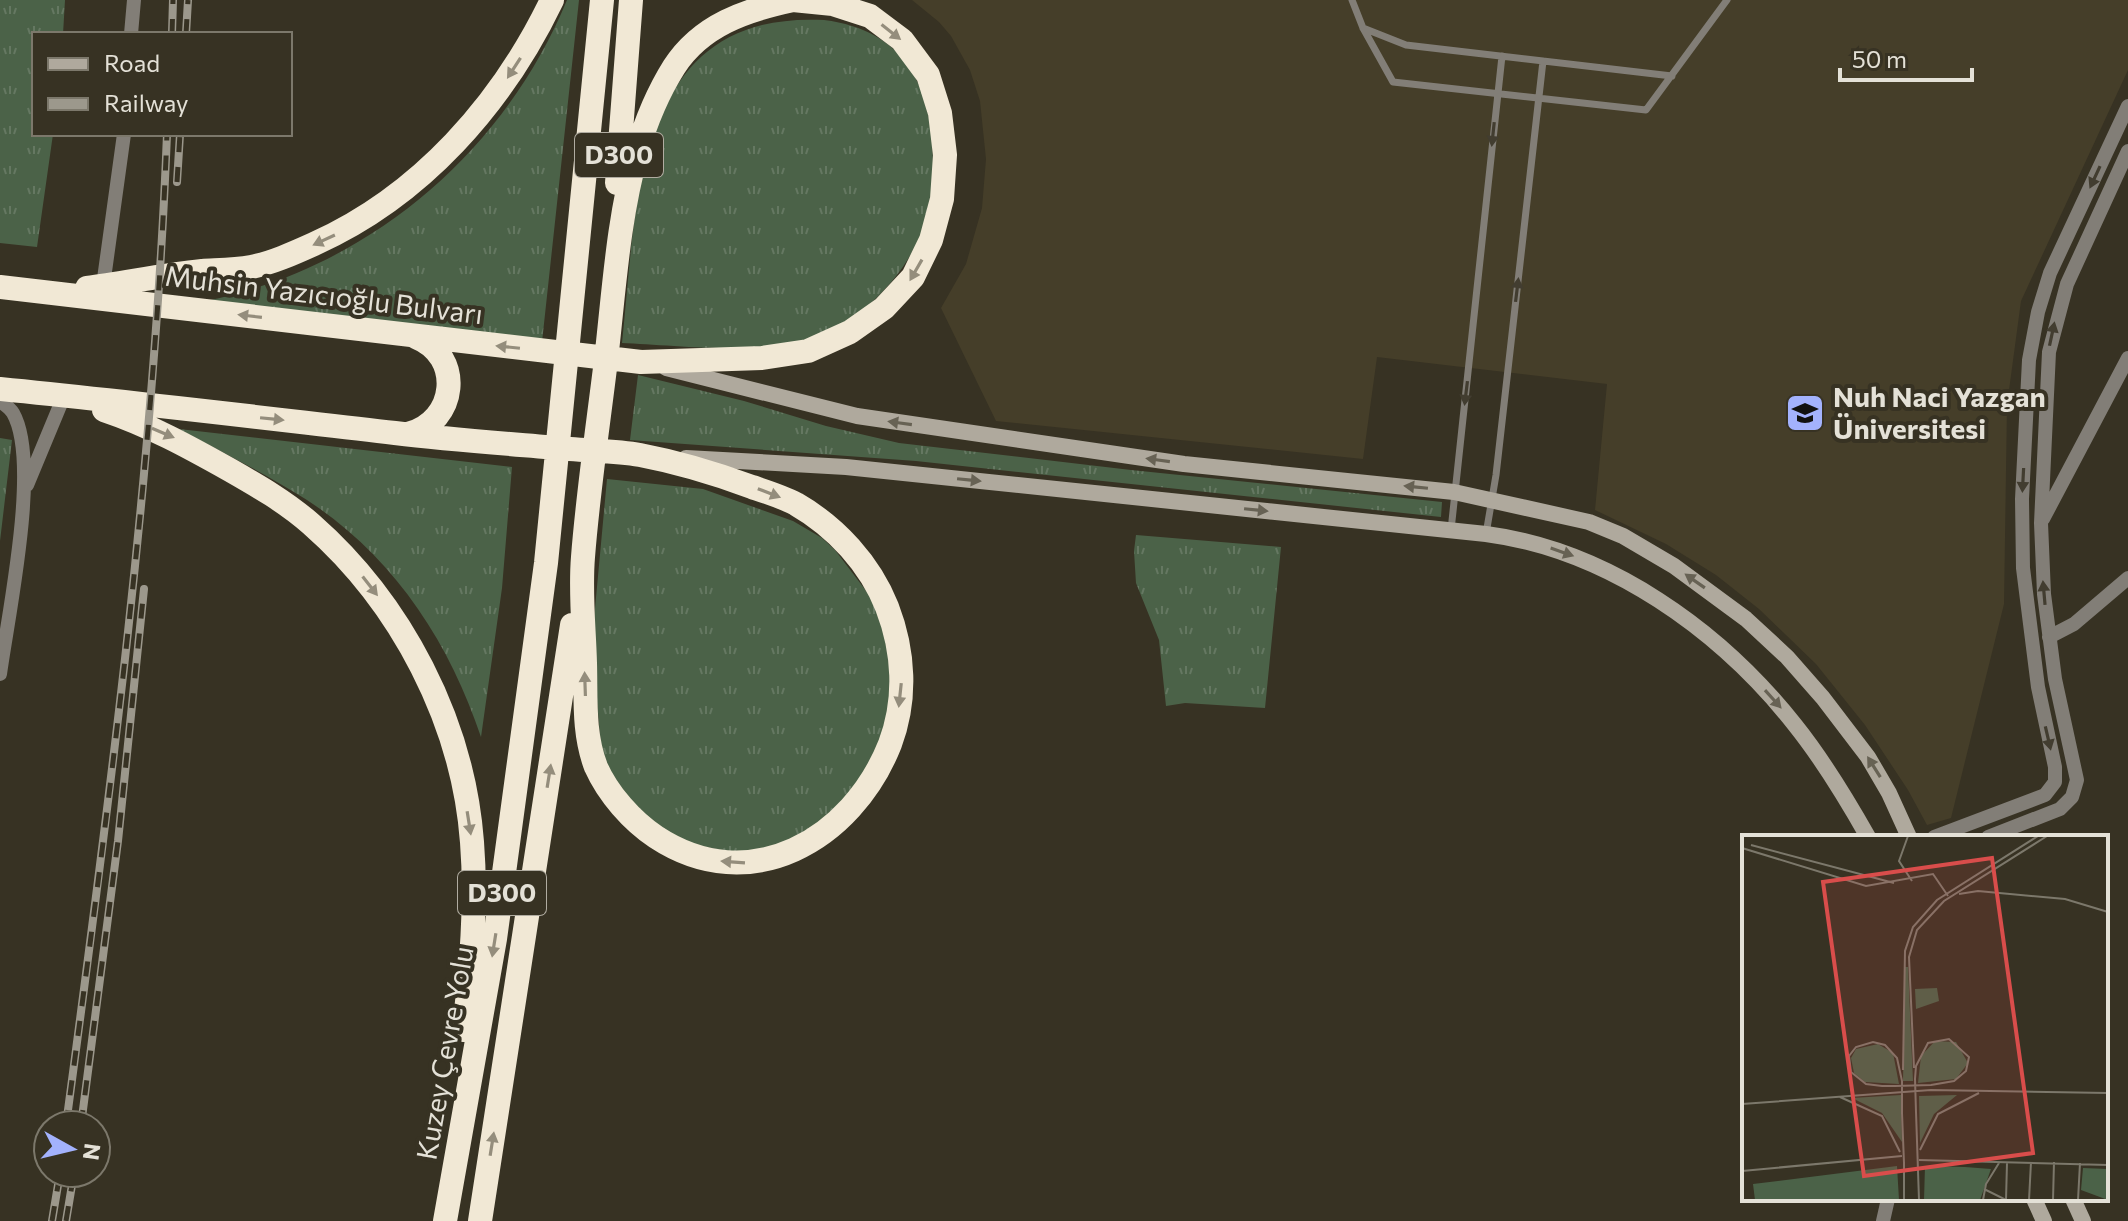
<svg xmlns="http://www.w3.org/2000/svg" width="2128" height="1221" viewBox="0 0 2128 1221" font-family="Commissioner,sans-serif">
  <defs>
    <pattern id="grass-tufts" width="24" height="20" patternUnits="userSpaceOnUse" patternTransform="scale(2)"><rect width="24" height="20" fill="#4b6248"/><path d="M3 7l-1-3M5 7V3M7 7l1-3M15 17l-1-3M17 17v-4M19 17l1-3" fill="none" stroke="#657862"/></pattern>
  </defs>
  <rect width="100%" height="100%" fill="#373223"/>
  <!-- built -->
  <path fill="#453e29" d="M912,0H2128V70L2021,301L2007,405L2004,604L1951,818L1927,825L1908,790L1865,725L1816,664L1759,609L1716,575L1666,544L1595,510L1607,384L1377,357L1363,459L996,421L941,308L966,264L982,208L986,159L980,101L970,70L951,36L939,22Z"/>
  <!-- grass -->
  <path fill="url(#grass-tufts)" d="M0,0H65L63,34H34V134H53L37,247L0,243Z
    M567,0H579L542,342L206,301C368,268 504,153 567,0Z
    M824,20C905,30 933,87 933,163C933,187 930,211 921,234C904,275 866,315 826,334C778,358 677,345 622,343C637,206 632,10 824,20Z
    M638,375L744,401L826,426L899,443L1131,470L1442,502L1441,517L916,461L630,440Z
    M179,429L512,467L502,588L481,737C449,641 393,556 307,500C266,474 222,452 179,429Z
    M0,438L12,440L0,541Z
    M607,479L703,489L793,521L822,538L835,550L870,596L880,616L892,656L890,713L871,766L814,835L745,855L672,840L618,790L601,748L592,641Z
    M1136,535L1281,547L1265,708L1185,703L1166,706L1159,640L1136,583L1134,551Z"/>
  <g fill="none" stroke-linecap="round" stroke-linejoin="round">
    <!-- lane -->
    <path stroke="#827e77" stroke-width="7" d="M1352,0L1363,28L1393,82L1646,110L1727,0
      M1363,28L1406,45L1672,76
      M1451,530L1502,56
      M1486,534L1496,475L1543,61"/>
    <!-- street -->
    <path stroke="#827e77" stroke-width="14" d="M131,34L134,0
      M103,286L124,134
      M0,401C5,405 10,408 13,413C41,462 8,615 0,674
      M27,485L64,396
      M2043,519L2128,358
      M2049,637L2074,624L2128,578
      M1934,837L2045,795L2055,782V767L2038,687L2023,568L2022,499L2029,360L2038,312L2050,273L2128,106
      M1988,837L2060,809L2072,797L2077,780L2055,679L2044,594L2041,523L2049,352L2067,284L2128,151
      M1883,1221L1888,1199"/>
    <!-- secondary -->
    <path stroke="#afa99d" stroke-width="16" d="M666,368L857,416L1184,464L1454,492L1589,522L1623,536L1674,566L1746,619L1787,657L1823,698L1868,757L1889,793L1909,837
      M686,458L846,467L1486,534C1608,550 1720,630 1795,725C1823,760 1846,798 1868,837
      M2034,1199L2044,1221
      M2073,1199L2083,1221"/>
    <!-- highway -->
    <path stroke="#f1e8d5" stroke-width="24" d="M617,183L631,0
      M0,287L641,362L762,358L808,351L850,332L884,308L913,277L931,240L942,199L945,155L940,113L928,75L902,40L870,16L833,4L793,0
      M87,288C125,283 163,275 202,271C218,270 235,270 251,267C272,263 294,253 314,244C421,196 502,104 552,0
      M0,389C132,402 264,418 395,433C453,440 512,444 570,449C593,451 617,451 640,455C677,462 717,474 752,487C767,492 783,497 796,504C836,527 870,564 887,607C904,651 907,699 890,744C852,840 750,899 656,837C632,821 608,794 596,767C583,734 586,697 585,663C584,628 580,592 583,557C588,492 598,426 606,360C614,291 618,219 637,152C646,121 657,94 674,67C701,25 746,10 793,0
      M104,410C149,425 189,447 230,470C258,486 286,502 311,524C401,603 463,721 472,842C477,905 471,967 464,1030
      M408,434C457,422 464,356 416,337
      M445,1221L495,939L546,563L602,0
      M480,1221L572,625"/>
    <!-- rail casing -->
    <g stroke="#9c988c" stroke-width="8">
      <path id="rail" d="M172,34L173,0
        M186,34L188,0
        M177,182L180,134
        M66,1125C110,796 154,466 167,134
        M81,1125L118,841L144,589
        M52,1221L60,1173
        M66,1221L74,1173"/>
    </g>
    <!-- rail -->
    <use href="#rail" stroke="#373223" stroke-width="5" stroke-dasharray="15" stroke-linecap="butt"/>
  </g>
  <!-- one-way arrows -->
  <defs><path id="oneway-solid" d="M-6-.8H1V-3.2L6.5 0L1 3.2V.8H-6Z" transform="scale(2)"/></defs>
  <g fill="#948d7c">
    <use href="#oneway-solid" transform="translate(891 32) rotate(38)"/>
    <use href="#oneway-solid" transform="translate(514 68) rotate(123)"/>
    <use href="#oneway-solid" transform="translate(324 240) rotate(155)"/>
    <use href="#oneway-solid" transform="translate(916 270) rotate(120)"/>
    <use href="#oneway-solid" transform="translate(250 316) rotate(-173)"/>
    <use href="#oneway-solid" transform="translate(508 347) rotate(-174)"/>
    <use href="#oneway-solid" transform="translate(272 419) rotate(6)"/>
    <use href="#oneway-solid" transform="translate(163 433) rotate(23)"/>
    <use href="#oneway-solid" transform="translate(769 493) rotate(21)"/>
    <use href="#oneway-solid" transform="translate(370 586) rotate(52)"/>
    <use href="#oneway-solid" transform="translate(585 684) rotate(-92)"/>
    <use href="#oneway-solid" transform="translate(900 695) rotate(96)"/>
    <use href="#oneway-solid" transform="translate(549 776) rotate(-81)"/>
    <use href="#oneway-solid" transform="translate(469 823) rotate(81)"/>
    <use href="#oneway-solid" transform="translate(733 862) rotate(-176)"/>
    <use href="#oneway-solid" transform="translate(494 945) rotate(99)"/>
    <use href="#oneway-solid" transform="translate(492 1144) rotate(-81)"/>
  </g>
  <g fill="#423d30">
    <use href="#oneway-solid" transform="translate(1493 134) rotate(96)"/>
    <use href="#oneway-solid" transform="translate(2095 177) rotate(115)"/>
    <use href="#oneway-solid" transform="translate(1517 290) rotate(-83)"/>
    <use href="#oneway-solid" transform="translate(2052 334) rotate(-78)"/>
    <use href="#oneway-solid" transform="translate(1466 393) rotate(97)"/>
    <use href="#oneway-solid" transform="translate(2023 480) rotate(93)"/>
    <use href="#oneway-solid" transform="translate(2044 593) rotate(-95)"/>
    <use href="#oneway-solid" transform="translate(2048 738) rotate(77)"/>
  </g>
  <g fill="#676254">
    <use href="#oneway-solid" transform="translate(900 423) rotate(-172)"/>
    <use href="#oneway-solid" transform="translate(1158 460) rotate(-172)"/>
    <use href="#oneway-solid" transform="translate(969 480) rotate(6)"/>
    <use href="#oneway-solid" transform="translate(1416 487) rotate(-174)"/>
    <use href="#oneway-solid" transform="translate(1256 510) rotate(6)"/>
    <use href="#oneway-solid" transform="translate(1562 552) rotate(19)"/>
    <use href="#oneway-solid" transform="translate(1695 581) rotate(-145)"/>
    <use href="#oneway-solid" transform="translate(1773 699) rotate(48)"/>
    <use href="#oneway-solid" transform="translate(1874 767) rotate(-122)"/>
  </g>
  <!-- icons -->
  <defs>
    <g id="university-square" transform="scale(2)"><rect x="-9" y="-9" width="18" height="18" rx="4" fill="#a3b2fd" stroke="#373223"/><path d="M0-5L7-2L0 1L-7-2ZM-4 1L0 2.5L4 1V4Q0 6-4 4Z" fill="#111"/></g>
  </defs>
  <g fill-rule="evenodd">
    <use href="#university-square" x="1805" y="413"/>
  </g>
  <g text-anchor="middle" stroke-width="8" stroke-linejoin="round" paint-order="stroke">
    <!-- shield labels -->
    <g fill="#373223" stroke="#b0aca1" stroke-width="2">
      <rect x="575" y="133" width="88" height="44" rx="6"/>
      <rect x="458" y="871" width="88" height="44" rx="6"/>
    </g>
    <g font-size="26" font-weight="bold" fill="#e4e1d7">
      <text x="619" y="164">D300</text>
      <text x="502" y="902">D300</text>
    </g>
    <!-- street labels -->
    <g font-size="28" fill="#e4e1d7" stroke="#373223">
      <text transform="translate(324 295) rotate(7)" y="10">Muhsin Yazıcıoğlu Bulvarı</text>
      <text transform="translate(445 1053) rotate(-80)" y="10">Kuzey Çevre Yolu</text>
    </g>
    <!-- poi labels -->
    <g font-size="28" font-weight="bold" fill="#e4e1d7" stroke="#373223" text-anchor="start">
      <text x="1833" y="407">Nuh Naci Yazgan<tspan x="1833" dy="32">Üniversitesi</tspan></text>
    </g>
  </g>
  <!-- overview -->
  <g transform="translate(1742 835)">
    <rect width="366" height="366" fill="#373223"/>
    <path d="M163,132H166L171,246H161ZM195,153L197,166L174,174L173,154ZM193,206L214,207L226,228L214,244L176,248L179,221ZM136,209L151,218L157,249L123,247L112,238L109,223L114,214ZM159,260L160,307L140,278L110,263ZM215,260L192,279L178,308L177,261ZM155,331L157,365H13L11,349ZM183,331L223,332L249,334L238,365H182ZM341,333L366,334V365L339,355Z" fill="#4b6248"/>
    <path fill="none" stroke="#7c786b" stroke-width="2" d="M166,1L157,26L170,46M9,10L152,48M0,13L124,51L191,39L206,61M217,59L236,56L323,64L366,77M172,233L167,122L175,95L202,66L305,1M161,235L163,116L171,92L195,65L296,1M98,262L140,281L158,317M0,269L189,255L366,258M178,315L196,279L237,258M177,325L366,330M0,336L160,321M242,354L264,365L265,328M162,365V328L160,278V246L155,223L143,210L131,207L114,212L107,221L109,237L124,249L140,251H153L189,250L212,246L224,236L227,222L207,204L186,208L174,231L173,244L174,277L177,365M241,365L244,349L257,328M287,365L289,327M311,365L312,327M336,365L338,328"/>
    <path fill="#d94d4b" fill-opacity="0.15" stroke="#d94d4b" stroke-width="4" d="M250,23L291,318L122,341L81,47Z"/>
    <rect width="366" height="366" fill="none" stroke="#e4e1d7" stroke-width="4"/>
  </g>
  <!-- legend -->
  <rect x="32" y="32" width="260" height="104" fill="#373223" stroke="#7c786b" stroke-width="2"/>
  <rect x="48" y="58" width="40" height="12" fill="#afa99d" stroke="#7c786b" stroke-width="2"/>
  <text x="104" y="72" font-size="24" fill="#e4e1d7">Road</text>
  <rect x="48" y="98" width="40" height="12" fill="#9c988c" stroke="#7c786b" stroke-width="2"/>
  <text x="104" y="112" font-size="24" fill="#e4e1d7">Railway</text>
  <!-- north arrow -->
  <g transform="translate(72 1149) rotate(98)"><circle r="38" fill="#373223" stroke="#7c786b" stroke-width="2"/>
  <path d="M0-6L14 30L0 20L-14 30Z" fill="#a3b2fd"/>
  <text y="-12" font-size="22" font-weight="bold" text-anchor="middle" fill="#e4e1d7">N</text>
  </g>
  <!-- scale -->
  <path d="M1840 68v12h132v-12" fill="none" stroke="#e4e1d7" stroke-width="4"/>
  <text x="1852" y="68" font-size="24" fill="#e4e1d7" stroke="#373223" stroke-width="6" paint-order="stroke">50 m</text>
</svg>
